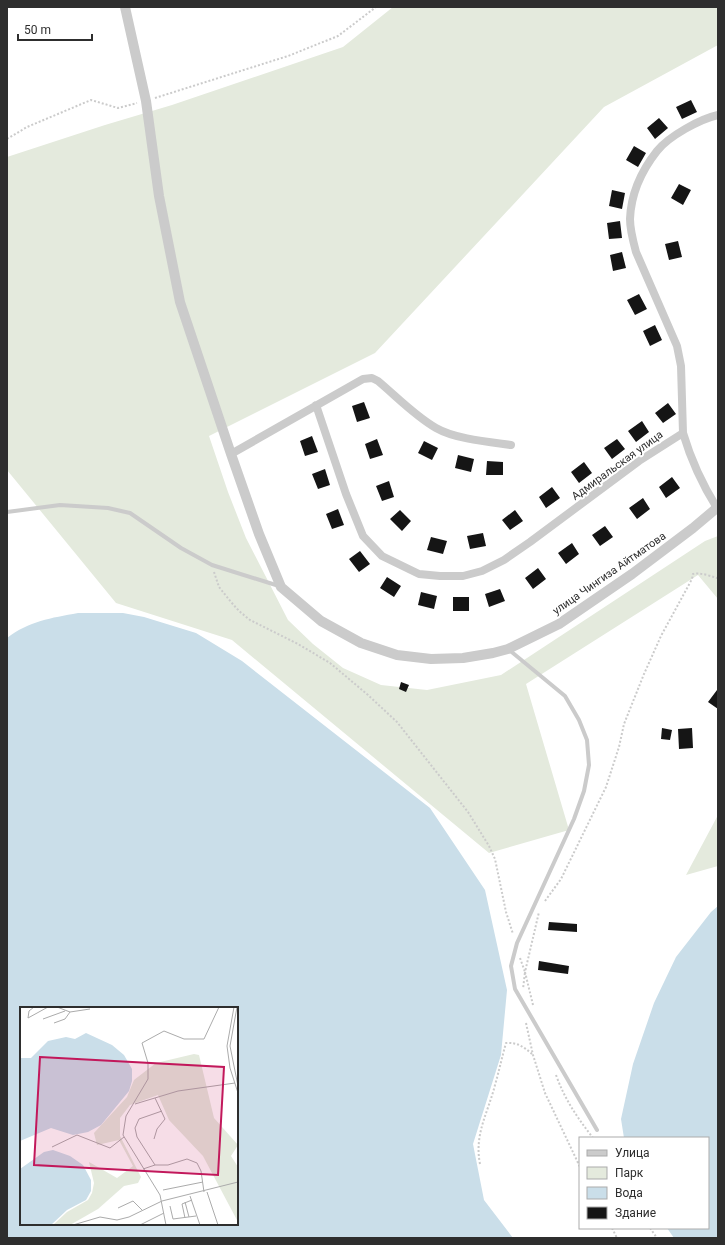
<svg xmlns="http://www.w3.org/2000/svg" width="725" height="1245" viewBox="0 0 725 1245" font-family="Roboto,sans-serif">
  <rect width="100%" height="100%" fill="#fff"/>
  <!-- green -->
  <path fill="#e4eadd" d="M393,7H718V45L604,107L375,353L209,436L228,492L246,538L288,620L313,644L343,668L381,685L427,690L501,675L705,541L718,536V599L698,575L526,684L569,830L489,853L232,640L116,603L7,470V157L105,125L172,105L343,47Z
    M718,815V866L686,875Z"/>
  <!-- water -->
  <path fill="#cadee9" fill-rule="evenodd" d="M78,613H123L144,617L196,633L242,661L430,808L485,890L507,990L501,1055L473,1144L484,1200L513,1238H7V638C29,621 51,618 78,613ZM21,1008H237V1224H21Z
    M718,906V1238H674L667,1228H708V1138H624L621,1119L633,1064L654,1003L676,957L711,912Z"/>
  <!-- building -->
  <path fill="#151515" d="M691,100L697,112L682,119L676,107Z
    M659,118L668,128L655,139L647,128Z
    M634,146L646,153L638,167L626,160Z
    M679,184L691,190L683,205L671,198Z
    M612,190L625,193L622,209L609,206Z
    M620,221L622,238L609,239L607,223Z
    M678,241L682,257L669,260L665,244Z
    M622,252L626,268L613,271L610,255Z
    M639,294L647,309L635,315L627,300Z
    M655,325L662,340L650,346L643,331Z
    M364,402L370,418L357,422L352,406Z
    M668,403L676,414L663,423L655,413Z
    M642,421L649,432L636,442L628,431Z
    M312,436L318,452L305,456L300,441Z
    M377,439L383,455L370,459L365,444Z
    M617,439L625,449L612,459L604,448Z
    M424,441L438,448L432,460L418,453Z
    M458,455L474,459L471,472L455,468Z
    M487,461L503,462V475H486Z
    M584,462L592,473L579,483L571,472Z
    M325,469L330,485L318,489L312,474Z
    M672,477L680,488L666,498L659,487Z
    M389,481L394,497L382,501L376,486Z
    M552,487L560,498L546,508L539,497Z
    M643,498L650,509L637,519L629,508Z
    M338,509L344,525L332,529L326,514Z
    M400,510L411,521L402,531L390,519Z
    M515,510L523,521L510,530L502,520Z
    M605,526L613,537L600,546L592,535Z
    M483,533L486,546L470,549L467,536Z
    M431,537L447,541L443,554L427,550Z
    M572,543L579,554L566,564L558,553Z
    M360,551L370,564L359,572L349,559Z
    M538,568L546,579L533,589L525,578Z
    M387,577L401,586L394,597L380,588Z
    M500,589L505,601L489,607L485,594Z
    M421,592L437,596L434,609L418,605Z
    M453,597H469V611H453Z
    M401,682L409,685L406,692L399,689Z
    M717,690L718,691V709L708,702Z
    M662,728L672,730L670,740L661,739Z
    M692,728L693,748L679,749L678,729Z
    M549,922L577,924V932L548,930Z
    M539,961L569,966L568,974L538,970Z"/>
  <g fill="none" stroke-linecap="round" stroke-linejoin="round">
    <!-- path -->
    <path stroke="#cbcbcb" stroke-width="2" stroke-dasharray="2 2" stroke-linecap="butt" d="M155,98L288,56L338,36L376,7
      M7,139L27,127L91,100L118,108L137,103
      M214,572L219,587L231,602L239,611L250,620L298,644L330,663L368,695L397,722L468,812L489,846L495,859L506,912L513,934
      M545,901L561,879L606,787L619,747L624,724L644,674L661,636L692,579L693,574C700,572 710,576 717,578L718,581
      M520,958L525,972L523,989
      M533,1005L525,972L539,912
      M526,1023L533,1055L545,1093L580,1167
      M556,1075C565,1100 577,1117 593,1138
      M480,1164C474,1134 488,1113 495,1085C499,1071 502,1057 506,1043C517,1042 524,1047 532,1054
      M612,1228L617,1238
      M650,1228L657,1238"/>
    <!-- service -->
    <path stroke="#cbcbcb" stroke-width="4" d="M7,512L60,505L108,508L130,513L181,548L212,565L279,586
      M508,649L565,696L579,720L587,740L589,765L584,791L574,819L517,943L511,966L515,989L597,1130"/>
    <!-- minor -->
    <path stroke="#cbcbcb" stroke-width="8" d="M316,405L346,494L363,536L382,556L419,574L440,576H463L482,571L504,560L530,542L639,461L683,433L681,366L677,346L636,252C633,241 630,230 630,219C631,194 642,170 657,151C669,136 700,119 718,115
      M683,433C691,460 702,484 717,508
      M231,454L363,379L372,378L378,381C397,397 415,416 436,428C455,439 489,442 511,445"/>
    <!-- tertiary -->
    <path stroke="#cbcbcb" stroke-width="10" d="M125,7L146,101L159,196L180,302L231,454L259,534L281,587L321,621L361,643L397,655L431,659L463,658L493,653L508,649L559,624L632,574L693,528L718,507"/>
  </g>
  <g text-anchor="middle" stroke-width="4" stroke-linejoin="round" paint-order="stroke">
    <!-- street labels -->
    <g font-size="11" fill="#2e2e2e" stroke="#fff">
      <text transform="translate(617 465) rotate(-36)" y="4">Адмиральская улица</text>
      <text transform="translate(609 573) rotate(-35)" y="4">улица Чингиза Айтматова</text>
    </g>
  </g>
  <!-- overview -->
  <g transform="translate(20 1007)">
    <rect width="218" height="218" fill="#fff"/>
    <path d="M174,47L179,48L194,111L218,138L211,149L218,160V215L183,149L149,113L138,88L110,98L100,111V129L121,170L118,176L104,179L78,202L50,218H33L47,205L68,193L72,186L74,176L69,155L97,171L113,159L99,133L77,138L74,126L107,90L114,73L136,56Z" fill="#e4eadd"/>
    <path d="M66,26L92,38L104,48L112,62V74L109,84L81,118L68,125L53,128L31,121L0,134V51H11L28,34L46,30L55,32ZM33,143L50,149L63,158L71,173V184L66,193L47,203L31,218H0V162L24,145Z" fill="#cadee9"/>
    <path fill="none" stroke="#ababab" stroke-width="1" d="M14,0L9,4L8,11L28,0M214,0L207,39L210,61L218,86M217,0L210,39L218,79M50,5L70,2M23,12L45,4M34,16L45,12L50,5L37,0M115,97L158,84L215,76M142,104L119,112L115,121L117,130L135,158H148L167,152L177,156L181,164L184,185M134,132L137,122L145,112L135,91M32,140L57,128L90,141L104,130M123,162L135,158M143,183L183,175M187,185L198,218M170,189L180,218M165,195L169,210M150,199L153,212L176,209M98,201L113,194L122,203M165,211L162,197L172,193M53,218L80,210L97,213L109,210L142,194L218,175M120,218L144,206M146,218L140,188L103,128L106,109L128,72V56L122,36L144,24L164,32H184L199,0"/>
    <path fill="#c2185b" fill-opacity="0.15" stroke="#c2185b" stroke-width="2" d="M20,50L204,60L198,168L14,158Z"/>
    <rect width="218" height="218" fill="none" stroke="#2e2e2e" stroke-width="2"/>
  </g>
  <!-- border -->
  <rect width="725" height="1245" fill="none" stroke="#2e2e2e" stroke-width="16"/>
  <!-- legend -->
  <rect x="579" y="1137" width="130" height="92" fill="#ffffff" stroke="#ababab"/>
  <rect x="587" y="1150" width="20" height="6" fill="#cbcbcb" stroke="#ababab"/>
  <text x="615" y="1157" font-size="12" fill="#2e2e2e">Улица</text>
  <rect x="587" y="1167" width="20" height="12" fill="#e4eadd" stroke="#ababab"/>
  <text x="615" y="1177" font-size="12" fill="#2e2e2e">Парк</text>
  <rect x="587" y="1187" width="20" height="12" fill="#cadee9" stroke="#ababab"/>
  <text x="615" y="1197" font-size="12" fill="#2e2e2e">Вода</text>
  <rect x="587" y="1207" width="20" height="12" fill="#151515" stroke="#ababab"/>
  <text x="615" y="1217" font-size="12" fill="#2e2e2e">Здание</text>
  <!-- scale -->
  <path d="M18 34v6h74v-6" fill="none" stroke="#2e2e2e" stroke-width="2"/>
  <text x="24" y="34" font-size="12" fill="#2e2e2e" stroke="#ffffff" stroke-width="3" paint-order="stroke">50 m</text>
</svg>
